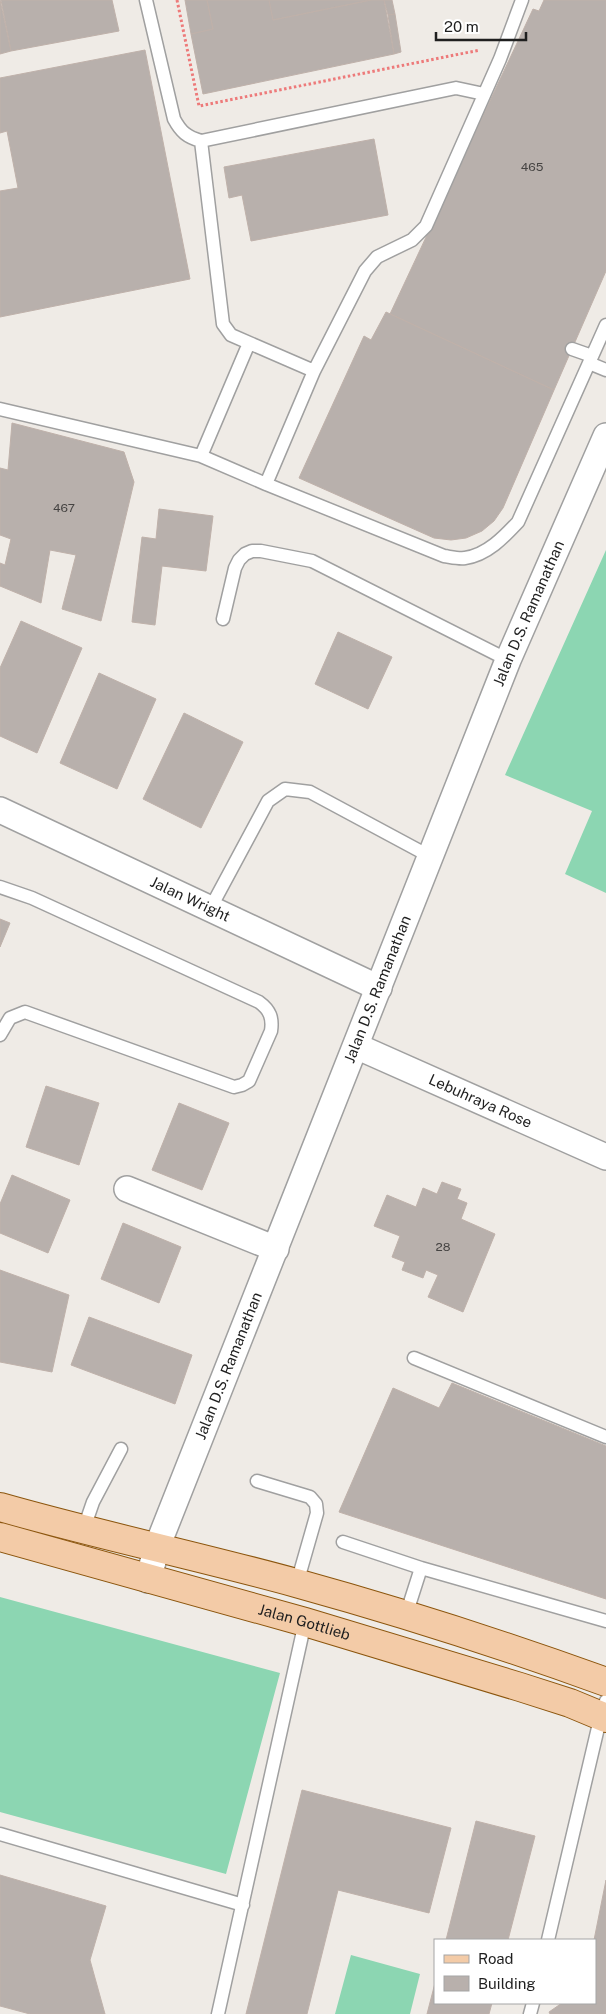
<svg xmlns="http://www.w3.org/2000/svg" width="606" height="2014" viewBox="0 0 606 2014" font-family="'Public Sans',sans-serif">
  <rect width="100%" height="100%" fill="#efebe6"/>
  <!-- pitch -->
  <path fill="#8cd6b2" d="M606,550V893L565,874L592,811L505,775Z
    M0,1597L280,1673L226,1874L0,1812Z
    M351,1955L420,1974L410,2014H335Z"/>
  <!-- building -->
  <path fill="#b8b0ac" stroke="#bfb1aa" d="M0,0L11,51L0,54Z
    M1,0H112L119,31L11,51Z
    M185,0H207L213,29L191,34Z
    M207,0H269L273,20L371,0H384L394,54L203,94L191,34L213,29Z
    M269,0H371L273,20Z
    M384,0H392L395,14L388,15Z
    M544,0H606V271L554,390L390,314L533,9L539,11Z
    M395,14L401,52L394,54L388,15Z
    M145,50L190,279L0,317V191L18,188L7,131L0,133V78Z
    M374,139L388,215L251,241L242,195L229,198L224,167Z
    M386,312L554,390L503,508L494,521L482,531L466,538L451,540L434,538L299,478L364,336L371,340Z
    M12,423L124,452L134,482L101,621L62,609L76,555L50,550L41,603L0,586V563L5,565L11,539L0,535V468L8,470Z
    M159,509L213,516L206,571L162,566L155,625L132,622L142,537L156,539Z
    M21,621L82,648L37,753L0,736V668Z
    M338,632L392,657L368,709L315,684Z
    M99,673L156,699L117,789L60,763Z
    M184,713L243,742L201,828L143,799Z
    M0,919L10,923L0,947Z
    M46,1086L99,1103L79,1165L26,1147Z
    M179,1103L229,1123L202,1190L152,1170Z
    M12,1175L70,1200L48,1253L0,1233V1204Z
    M442,1182L461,1189L457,1199L467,1203L461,1219L495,1234L463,1312L428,1297L438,1275L426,1270L423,1278L402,1270L405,1262L392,1257L400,1236L374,1226L387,1195L416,1207L423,1188L437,1194Z
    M123,1223L181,1247L159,1303L101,1279Z
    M0,1270L69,1295L52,1372L0,1362Z
    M89,1317L192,1355L175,1404L71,1365Z
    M452,1383L606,1446V1599L339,1512L393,1388L439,1408Z
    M302,1790L451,1828L429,1913L338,1890L307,2014H246Z
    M476,1821L535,1836L508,1940H446Z
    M0,1875L106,1906L90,1960L105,2014H30L0,2006Z
    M606,1880V2014H550L549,2012L562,2003H595L594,1940Z
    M435,1983V2003H492L489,2014H427Z"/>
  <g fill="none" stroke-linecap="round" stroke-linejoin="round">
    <!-- service casing -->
    <g stroke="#a0a0a0" stroke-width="15">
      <path id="service" d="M146,0L174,119C181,132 187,137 201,141L456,88L484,94
        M522,0L500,59L426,226L412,240L377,257L365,271L314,371L266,484L444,556C451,557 459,559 465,558C487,555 504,537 518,522L606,325
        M201,141L223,324L231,335L314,371
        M572,349L592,356
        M589,363L606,370
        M0,409L201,456L266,484
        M201,456L249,343
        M223,619L235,568L239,560L245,554L252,551H261L312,561L508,660
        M0,887L32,898L259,1002C270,1010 273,1018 271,1031L249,1081L242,1085L234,1087L25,1012L10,1018L0,1035
        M210,909L268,801L285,789L310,792L431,857
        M414,1358L606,1437
        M257,1481L310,1497L316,1504L317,1513L297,1583
        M83,1531L93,1502L121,1449
        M343,1542L421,1568
        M406,1615L421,1568L606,1621
        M0,1834L243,1905
        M548,1940L601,1715L606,1701
        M218,2014L305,1622
        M530,2014L533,2003"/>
    </g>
    <!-- minor casing -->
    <g stroke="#a0a0a0" stroke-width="28">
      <g id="minor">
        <path id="s1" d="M0,810L379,988"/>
        <path id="s2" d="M356,1046L606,1157"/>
        <path d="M127,1189L276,1249"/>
        <path id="s3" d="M148,1580L157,1547L508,660L606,436"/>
      </g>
    </g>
    <!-- primary casing -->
    <g stroke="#8c560e" stroke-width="30">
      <g id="primary">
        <path d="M0,1507C98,1535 198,1556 296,1583C401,1612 504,1645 606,1682"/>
        <path id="s4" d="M0,1537L305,1622L520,1687L570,1703L606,1718"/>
      </g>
    </g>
    <!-- path -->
    <path stroke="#ed7a7a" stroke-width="3" stroke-dasharray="2.5 2.5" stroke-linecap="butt" d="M177,0L199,106L480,50"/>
    <!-- service -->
    <use href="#service" stroke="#fff" stroke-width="12"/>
    <!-- minor -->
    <use href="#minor" stroke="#fff" stroke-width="25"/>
    <!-- primary -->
    <use href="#primary" stroke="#f3cba7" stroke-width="28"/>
  </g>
  <g text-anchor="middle" stroke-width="4" stroke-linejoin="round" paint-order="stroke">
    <!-- number labels -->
    <g font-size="12" fill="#454342">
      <text x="532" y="171">465</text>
      <text x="64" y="512">467</text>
      <text x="443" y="1251">28</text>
    </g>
    <!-- street labels -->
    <g font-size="15" fill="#1f1f1f" stroke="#fff">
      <text dy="5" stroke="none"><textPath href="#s3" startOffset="1039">Jalan D.S. Ramanathan</textPath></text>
      <text dy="5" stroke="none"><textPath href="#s1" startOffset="210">Jalan Wright</textPath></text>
      <text dy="5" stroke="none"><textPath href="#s3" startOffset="634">Jalan D.S. Ramanathan</textPath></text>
      <text dy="5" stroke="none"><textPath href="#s2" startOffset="136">Lebuhraya Rose</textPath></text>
      <text dy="5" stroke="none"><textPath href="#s3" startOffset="229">Jalan D.S. Ramanathan</textPath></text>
      <text dy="5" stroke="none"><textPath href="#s4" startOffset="316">Jalan Gottlieb</textPath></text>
    </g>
  </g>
  <!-- legend -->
  <rect x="434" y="1939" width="162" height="65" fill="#ffffff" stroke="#a5a5a5"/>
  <rect x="444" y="1955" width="25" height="8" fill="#f3cba7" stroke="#a5a5a5"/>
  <text x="478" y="1964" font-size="15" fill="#1f1f1f">Road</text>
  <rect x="444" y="1976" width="25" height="15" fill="#b8b0ac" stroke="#a5a5a5"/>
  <text x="478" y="1989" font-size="15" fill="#1f1f1f">Building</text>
  <!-- scale -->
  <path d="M436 32v8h90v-8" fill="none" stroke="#1f1f1f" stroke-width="2.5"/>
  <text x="444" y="32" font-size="15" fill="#1f1f1f" stroke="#ffffff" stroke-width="4" paint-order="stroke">20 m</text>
</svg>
